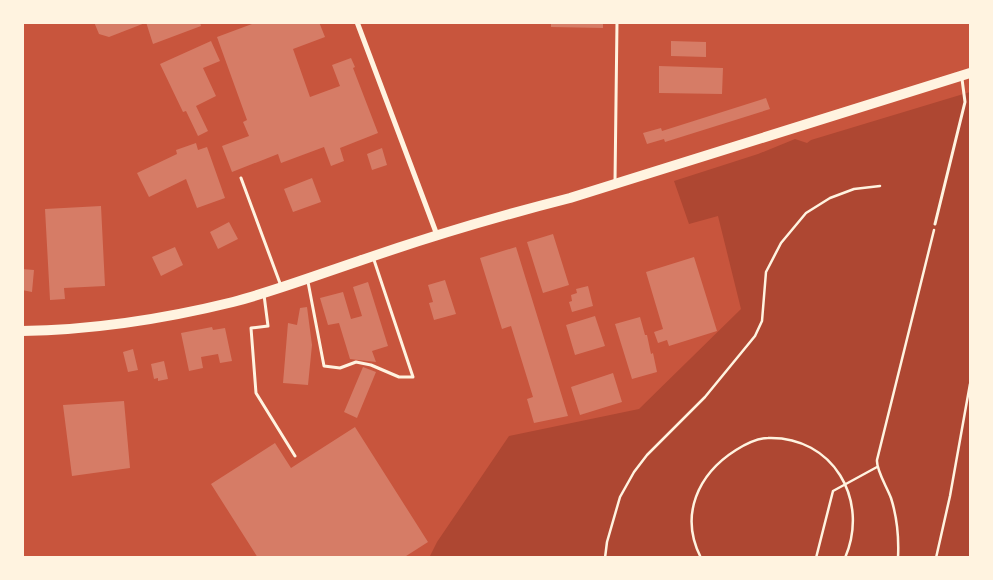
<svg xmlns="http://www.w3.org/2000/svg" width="993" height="580" viewBox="0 0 993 580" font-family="'PT Sans Narrow',sans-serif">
  <rect width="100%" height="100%" fill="#c8553d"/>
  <!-- green -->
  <path fill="#ae4732" d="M970,92V557L429,558L437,542L509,436L639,409L741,309L718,216L689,224L674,181L758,154L795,139L807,143L811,140Z"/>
  <!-- building -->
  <path fill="#d67c66" d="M94,22H145V23L109,37L99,34Z
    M146,22H200L201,26L153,44Z
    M257,22H319L325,37L293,49L310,97L340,86L332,65L351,58L355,67L353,68L378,133L340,148L344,161L331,166L324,147L281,163L278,154L232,172L222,146L249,136L243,122L247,120L217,37Z
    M551,22H603V28L551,27Z
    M211,41L220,61L203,68L216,96L196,106L208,131L198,136L186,111L183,112L160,64Z
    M671,41L706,42V57L671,56Z
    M659,66L723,68L722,94L659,93Z
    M766,98L770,109L665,142L664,139L647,144L643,133L661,128L662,131Z
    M196,143L198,150L207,147L225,198L197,208L186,179L149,197L137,173L177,154L176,150Z
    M382,148L387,165L372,170L367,154Z
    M312,178L321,202L293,212L284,189Z
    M101,206L105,286L64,288L65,299L50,300L45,209Z
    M229,222L238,239L218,249L210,232Z
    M553,234L569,285L543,293L527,242Z
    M175,247L183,265L161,276L152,257Z
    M516,247L568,416L534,423L527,399L533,397L511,326L502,329L480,258Z
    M694,257L717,331L669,346L667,340L658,343L654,332L663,329L646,272Z
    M22,269L34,270L32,292L22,290Z
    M445,280L456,314L434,320L429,303L433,302L428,285Z
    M368,282L388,346L372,351L376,362L350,359L339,323L328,325L320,298L343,292L351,319L362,316L353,287Z
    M588,286L593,306L572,312L569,302L572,301L571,295L577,293L576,289Z
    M307,307L312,345L308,385L283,383L288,323L297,325L300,308Z
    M595,316L605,346L575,355L566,325Z
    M640,317L645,335H647L651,354L653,353L657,372L632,379L615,324Z
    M212,327L213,330L225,328L232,361L220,363L218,354L201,357L203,368L189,371L181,333Z
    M133,349L138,370L128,372L123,352Z
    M164,361L168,379L158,381V378L154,379L151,364Z
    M363,367L376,372L357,418L344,412Z
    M613,373L622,402L580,415L571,387Z
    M124,401L130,468L72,476L63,405Z
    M355,427L428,542L403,558H258L211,484L275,443L291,468Z"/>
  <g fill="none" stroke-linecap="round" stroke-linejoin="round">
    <!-- path -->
    <path stroke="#fff3e0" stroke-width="2.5" d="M605,558L607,542L620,497L634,472L647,455L705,397L755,336L762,321L766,272L781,243L806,213L830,198L854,189L880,186
      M701,558C679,515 698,474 736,450C744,445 758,438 768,438C833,436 870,500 845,558
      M816,558L833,491L877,467
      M898,558C899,538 897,517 891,498C887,487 876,470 877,460L934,230
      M936,558L950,496L970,384"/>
    <!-- service -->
    <path stroke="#fff3e0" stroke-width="3" d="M241,178L281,286
      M615,181L617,22
      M935,224L965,102L962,79
      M308,282L324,366L340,368L356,362L371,365L399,377H413L373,257
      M264,295L268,326L251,328L256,393L295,456"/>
    <!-- minor -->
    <path stroke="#fff3e0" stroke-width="5" d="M357,22L437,235"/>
    <!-- secondary -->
    <path stroke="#fff3e0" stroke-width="10" d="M22,331C93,330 164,319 233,302C275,291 317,275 359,261C428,237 499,216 570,198L970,73"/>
  </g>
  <!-- border -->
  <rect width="993" height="580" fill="none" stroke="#fff3e0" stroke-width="48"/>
</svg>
